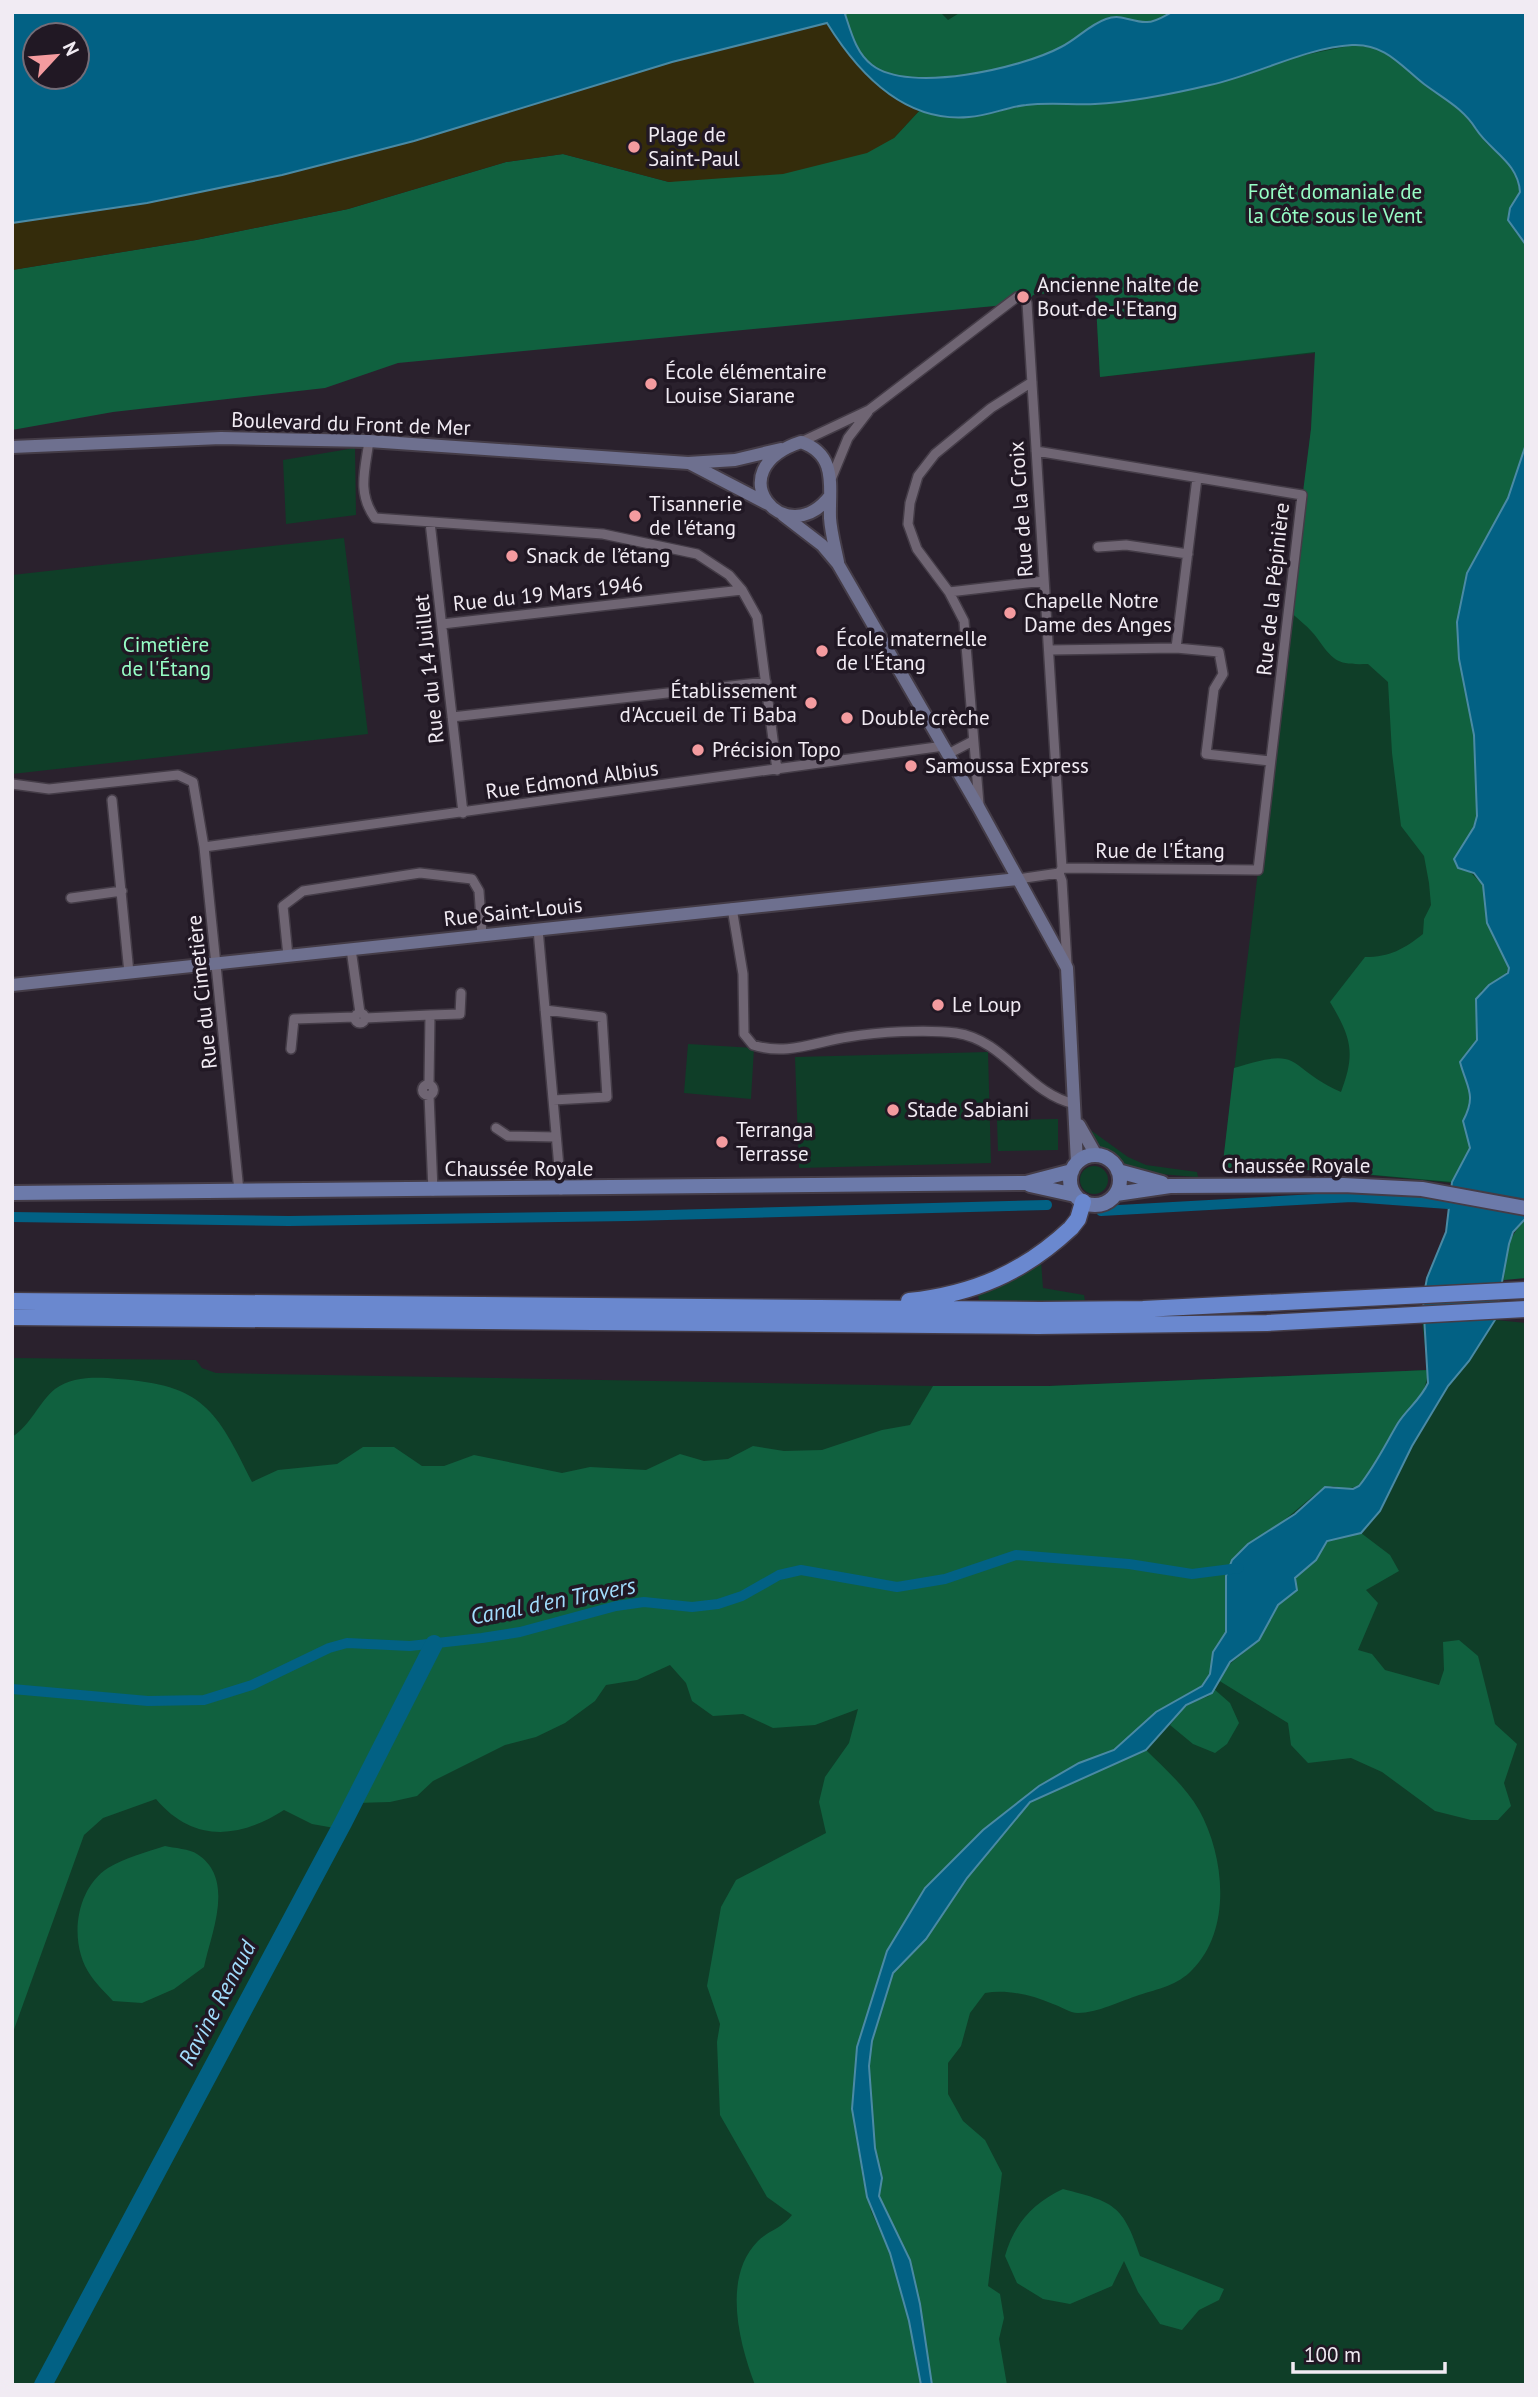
<svg xmlns="http://www.w3.org/2000/svg" width="1538" height="2397" viewBox="0 0 1538 2397" font-family="'PT Sans',sans-serif">
  <rect width="100%" height="100%" fill="#2a212d"/>
  <!-- green -->
  <path fill="#0f3e28" d="M915,12H1526V1218L1513,1232L1496,1320L1526,1323V2385H12V1358L196,1360L202,1368L216,1373L933,1386H1049L1428,1370L1422,1323L1423,1299L1427,1278L1446,1232L1452,1183L1318,1170L1222,1171L1311,429L1316,353L1100,377L1095,287L1033,295L1027,303L761,326Z
    M355,448L356,515L286,524L283,460Z
    M344,538L368,734L12,774V575Z
    M688,1044L754,1048L751,1099L684,1093Z
    M988,1052L991,1163L799,1168L795,1057Z
    M1058,1119V1150L998,1151L997,1120Z
    M1085,1126L1128,1157L1146,1165L1197,1172L1198,1177C1154,1174 1107,1172 1085,1126Z
    M1080 1180a14 14 0 1 1 28 0a14 14 0 1 1-28 0Z
    M1041,1261L1043,1288L1084,1295L1085,1301H979L978,1295Z"/>
  <!-- forest -->
  <path fill="#10613f" d="M849,12H940L948,20L961,12H1172C1164,16 1156,22 1147,22C1132,23 1122,13 1106,19C1089,25 1077,39 1061,47C1022,68 908,94 871,65C856,53 851,32 845,14Z
    M1353,45L1375,48L1390,54L1422,83L1459,108L1487,144L1514,168L1520,192C1506,218 1506,222 1526,245V444L1508,498L1467,573L1457,622L1459,659L1474,735L1477,816L1470,835L1469,871L1483,885L1487,923L1509,968L1504,977L1481,991L1476,1011L1477,1040L1462,1068L1466,1075L1472,1105L1463,1122L1470,1148L1452,1182L1318,1170L1222,1171L1234,1068C1306,1045 1284,1067 1341,1092C1356,1053 1351,1037 1330,1002L1365,957C1390,957 1404,949 1423,934L1424,919L1431,905L1429,883L1424,856L1401,826L1392,753L1388,682L1368,664C1338,665 1334,662 1317,638C1310,628 1298,619 1288,610L1311,429L1315,352L1100,377L1095,287L1033,295L1027,303L398,363L325,388L113,412L12,430V270L196,240L348,209L506,162L563,154L669,182L894,138L919,111L931,114H989L1025,105L1128,101L1213,85L1300,56Z
    M1526,1220V1278L1504,1280C1505,1257 1507,1235 1526,1220Z
    M1429,1370L1423,1394L1398,1422L1389,1443L1359,1486L1346,1489L1333,1486L1319,1491L1276,1527L1227,1599L1226,1632L1213,1652L1210,1674L1202,1686L1156,1712L1114,1750L1079,1763L1039,1786L983,1830L925,1888L887,1951L857,2047L852,2109L863,2179L871,2211L890,2253L909,2321L921,2385H755C739,2343 722,2277 758,2241C769,2230 781,2229 792,2215L767,2197L720,2115L717,2042L720,2024L707,1986L721,1907L736,1880L826,1833L819,1802L825,1777L849,1743L858,1709L815,1725L773,1728L743,1714L713,1716L692,1701L686,1683L670,1665L637,1680L606,1685L595,1701L565,1723L536,1737L505,1745L433,1781L417,1796L390,1802L356,1803L340,1829L312,1824L284,1810C239,1839 193,1843 156,1799L103,1818L84,1835L12,2035V1437C31,1425 39,1402 55,1389C73,1376 97,1377 118,1379C203,1385 216,1409 252,1482L278,1470L337,1464L363,1447H394L422,1466H444L474,1455L562,1473L590,1467L646,1470L680,1454L704,1461L728,1459L753,1446L784,1451L822,1450L882,1430L910,1425L933,1386H1049Z
    M1361,1533L1390,1555L1399,1571L1366,1590L1378,1603L1358,1650L1372,1654L1385,1670L1439,1685L1444,1670L1443,1642L1459,1640L1478,1656L1495,1724L1517,1744L1504,1783L1511,1806L1498,1820H1471L1435,1811L1382,1772L1351,1758L1308,1763L1291,1745L1288,1723L1218,1680C1228,1661 1243,1656 1257,1641C1268,1631 1270,1614 1280,1603C1290,1592 1296,1595 1295,1578L1311,1565L1327,1541Z
    M1214,1689L1230,1703L1239,1723L1227,1744L1215,1753L1193,1744L1170,1725L1186,1705L1209,1696Z
    M1146,1750C1164,1768 1186,1787 1199,1810C1225,1857 1232,1930 1192,1970C1178,1985 1158,1989 1139,1995C1121,2001 1097,2013 1078,2013C1070,2013 1060,2006 1053,2004C1032,1995 1007,1989 985,1993L970,2013L961,2046L948,2063V2094L963,2121L985,2140L1002,2173L988,2286L1000,2294L1004,2318L999,2339L1007,2385H932L920,2304L910,2260L879,2196L882,2178L875,2147L869,2066L872,2041L885,1998L893,1973L926,1939L967,1878L1030,1802Z
    M165,1846C174,1848 190,1849 197,1854C236,1879 211,1933 204,1967L174,1989L142,2003L113,2001C106,1993 97,1985 91,1976C68,1944 75,1889 108,1868C124,1858 147,1852 165,1846Z
    M1063,2189C1113,2202 1123,2204 1140,2256L1224,2289L1219,2300L1199,2310L1182,2330L1160,2324L1138,2292L1124,2261L1112,2286L1070,2304L1043,2299L1017,2283L1005,2256C1014,2224 1033,2203 1063,2189Z"/>
  <!-- sand -->
  <path fill="#342c0b" d="M827,23C850,63 879,88 919,111L894,138L867,153L783,174L669,182L563,154L506,162L348,209L196,240L12,270V223L147,203L282,175L414,141L672,62Z"/>
  <!-- water -->
  <path fill="#026184" stroke="#4a8aa5" stroke-width="2" fill-rule="evenodd" d="M12,12H849L845,14C851,32 856,53 872,65C909,94 1022,68 1061,47C1077,39 1089,25 1106,19C1122,13 1132,23 1147,22C1156,22 1164,16 1172,12H1526V245L1508,220L1510,208L1520,192C1518,162 1491,152 1476,129C1463,108 1444,99 1424,84C1402,67 1385,43 1352,45C1304,48 1257,75 1210,85C1172,94 1133,102 1095,104C1072,105 1049,102 1026,105C1006,107 989,116 969,117C904,123 858,73 827,23L672,62L414,141L282,175L147,203L12,223ZM35,35H77V77H35Z
    M1526,444V1218L1513,1232L1509,1244L1495,1320L1469,1361L1448,1386L1412,1446L1380,1511L1361,1533L1327,1541L1316,1560L1295,1578L1297,1590L1278,1605L1259,1640L1230,1662L1212,1693L1186,1705L1146,1750L1030,1802L967,1878L926,1939L893,1973L872,2041L869,2066L875,2148L882,2178L879,2196L910,2260L920,2304L932,2385H921L909,2321L890,2253L867,2197L852,2109L857,2047L887,1951L925,1888L983,1830L1039,1786L1079,1763L1114,1750L1156,1712L1202,1686L1210,1674L1213,1652L1226,1632V1576L1232,1560L1248,1544L1295,1514L1325,1487L1353,1489L1359,1486C1375,1466 1385,1445 1398,1423C1407,1409 1421,1399 1428,1383L1423,1299L1427,1278L1446,1232L1452,1182L1470,1148L1463,1121C1477,1095 1467,1088 1460,1062L1477,1040L1476,999L1489,985L1508,973L1509,968L1487,923L1483,885L1474,873L1458,868L1454,859L1474,827L1477,816L1474,735L1459,659L1457,622L1467,573L1508,498Z"/>
  <g fill="none" stroke-linecap="round" stroke-linejoin="round">
    <!-- canal -->
    <path stroke="#026184" stroke-width="10" d="M1101,1211L1352,1197L1448,1204
      M12,1217L289,1221L629,1216L1047,1205
      M12,1689L148,1701L204,1700L252,1685L329,1648L347,1643L410,1646L482,1638L520,1632L616,1606L644,1602L692,1607L718,1604L742,1596L779,1575L801,1570L897,1587L945,1579L1016,1555L1129,1564L1192,1574L1239,1568"/>
    <!-- river -->
    <path stroke="#026184" stroke-width="18" d="M43,2385L343,1823L434,1644"/>
    <!-- street casing -->
    <g stroke="#443c47" stroke-width="12">
      <path id="street" d="M369,441C365,470 357,493 375,518L603,534L697,554L729,575L742,590L757,617L777,770
        M801,442L869,410L1017,297H1023L1027,303L1062,868L1059,873L1062,881L1067,964
        M1036,451L1302,495L1258,870L1062,868
        M832,477L848,438L868,412
        M430,522L463,813
        M1098,547L1126,545L1188,554
        M949,592L1044,581
        M442,624L742,590
        M1176,648L1197,478
        M1050,650L1176,648L1219,652L1223,674L1214,689L1206,754L1270,761
        M452,717L766,682
        M948,754L971,742
        M12,784L49,789L178,775L193,782L204,847L239,1191
        M112,800L129,973
        M979,804L964,621L949,592L917,549L908,524L910,503L918,476L935,454L991,408L1032,382
        M204,847L944,746
        M1018,879L1059,873
        M71,898L122,891
        M732,908L743,974L744,1034L753,1045C786,1056 815,1042 848,1037C878,1032 926,1029 956,1033C1006,1040 1027,1094 1075,1104
        M538,929L561,1190
        M351,949L360,1013
        M288,956L283,906L303,891L420,873L472,879L479,891L482,935
        M545,1010L602,1017L607,1097L553,1100
        M355 1018a5 5 0 1 1 10 0a5 5 0 1 1-10 0Z
        M430,1015L460,1014L461,993
        M365,1018L430,1015L429,1084
        M291,1049L294,1019L355,1017
        M422.5 1090a5.5 5.5 0 1 1 11 0a5.5 5.5 0 1 1-11 0Z
        M429,1095L433,1191
        M496,1128L508,1136L556,1137"/>
    </g>
    <!-- secondary casing -->
    <g stroke="#443c47" stroke-width="16">
      <path id="secondary" d="M12,447L221,438L369,441L688,463L735,460L781,449
        M689,463L768,504
        M830,496C785,554 716,470 801,442C838,455 829,487 830,518C831,533 835,547 838,562
        M783,515L822,545L838,564L979,808L1067,968L1077,1163
        M12,985L1018,879
        M1079,1125L1096,1155"/>
    </g>
    <!-- primary casing -->
    <g stroke="#443c47" stroke-width="18">
      <path id="primary" d="M1070 1180a25 25 0 1 1 50 0a25 25 0 1 1-50 0Z
        M1118,1171L1162,1183
        M1030,1185L1075,1195
        M12,1193L1026,1183L1072,1171
        M1116,1194L1170,1186L1343,1185L1422,1189L1526,1208"/>
    </g>
    <!-- highway casing -->
    <g stroke="#443c47" stroke-width="19">
      <path id="highway" d="M12,1301L1040,1310L1143,1309L1526,1290
        M909,1301C973,1294 1023,1273 1071,1228L1078,1219L1083,1202
        M12,1317L1038,1326L1267,1323L1526,1309"/>
    </g>
    <!-- street -->
    <use href="#street" stroke="#6f6573" stroke-width="9"/>
    <!-- secondary -->
    <use href="#secondary" stroke="#6e708f" stroke-width="12"/>
    <!-- primary -->
    <use href="#primary" stroke="#6c7aaa" stroke-width="14"/>
    <!-- highway -->
    <use href="#highway" stroke="#6a88cf" stroke-width="16"/>
  </g>
  <!-- markers -->
  <g fill="#f49b9f" stroke="#211824" stroke-width="2.5">
    <circle cx="634" cy="147" r="7"/>
    <circle cx="1023" cy="297" r="7"/>
    <circle cx="651" cy="384" r="7"/>
    <circle cx="635" cy="516" r="7"/>
    <circle cx="512" cy="556" r="7"/>
    <circle cx="1010" cy="613" r="7"/>
    <circle cx="822" cy="651" r="7"/>
    <circle cx="811" cy="703" r="7"/>
    <circle cx="847" cy="718" r="7"/>
    <circle cx="698" cy="750" r="7"/>
    <circle cx="911" cy="766" r="7"/>
    <circle cx="938" cy="1005" r="7"/>
    <circle cx="893" cy="1110" r="7"/>
    <circle cx="722" cy="1142" r="7"/>
  </g>
  <g text-anchor="middle" stroke-width="7" stroke-linejoin="round" paint-order="stroke">
    <!-- poi labels -->
    <g font-size="21" fill="#f1ebf3" stroke="#211824" text-anchor="start">
      <text x="648" y="142">Plage de<tspan x="648" dy="24">Saint-Paul</tspan></text>
      <text x="1037" y="292">Ancienne halte de<tspan x="1037" dy="24">Bout-de-l'Etang</tspan></text>
      <text x="665" y="379">École élémentaire<tspan x="665" dy="24">Louise Siarane</tspan></text>
      <text x="649" y="511">Tisannerie<tspan x="649" dy="24">de l'étang</tspan></text>
      <text x="526" y="563">Snack de l’étang</text>
      <text x="1024" y="608">Chapelle Notre<tspan x="1024" dy="24">Dame des Anges</tspan></text>
      <text x="836" y="646">École maternelle<tspan x="836" dy="24">de l'Étang</tspan></text>
      <text x="797" y="698" text-anchor="end">Établissement<tspan x="797" dy="24">d'Accueil de Ti Baba</tspan></text>
      <text x="861" y="725">Double crèche</text>
      <text x="712" y="757">Précision Topo</text>
      <text x="925" y="773">Samoussa Express</text>
      <text x="952" y="1012">Le Loup</text>
      <text x="907" y="1117">Stade Sabiani</text>
      <text x="736" y="1137">Terranga<tspan x="736" dy="24">Terrasse</tspan></text>
    </g>
    <!-- park labels -->
    <g font-size="21" fill="#96fdc5" stroke="#211824">
      <text x="1335" y="199">Forêt domaniale de<tspan x="1335" dy="24">la Côte sous le Vent</tspan></text>
      <text x="166" y="652">Cimetière<tspan x="166" dy="24">de l'Étang</tspan></text>
    </g>
    <!-- street labels -->
    <g font-size="21" fill="#f1ebf3" stroke="#211824">
      <text transform="translate(351 424) rotate(2)" y="7">Boulevard du Front de Mer</text>
      <text transform="translate(1021 509) rotate(-94)" y="7">Rue de la Croix</text>
      <text transform="translate(1273 589) rotate(-84)" y="7">Rue de la Pépinière</text>
      <text transform="translate(548 594) rotate(-6)" y="7">Rue du 19 Mars 1946</text>
      <text transform="translate(429 669) rotate(-96)" y="7">Rue du 14 Juillet</text>
      <text transform="translate(572 780) rotate(-8)" y="7">Rue Edmond Albius</text>
      <text x="1160" y="858">Rue de l'Étang</text>
      <text transform="translate(513 912) rotate(-6)" y="7">Rue Saint-Louis</text>
      <text transform="translate(202 992) rotate(-96)" y="7">Rue du Cimetière</text>
      <text x="1296" y="1173">Chaussée Royale</text>
      <text x="519" y="1176">Chaussée Royale</text>
    </g>
    <!-- water labels -->
    <g font-size="23" font-style="italic" fill="#a1dcfc" stroke="#211824">
      <text transform="translate(553 1601) rotate(-11)" y="8">Canal d'en Travers</text>
      <text transform="translate(217 2003) rotate(-62)" y="8">Ravine Renaud</text>
    </g>
  </g>
  <!-- border -->
  <rect width="1538" height="2397" fill="none" stroke="#f1ebf3" stroke-width="28"/>
  <!-- north arrow -->
  <g transform="translate(56 56) rotate(64)"><circle r="33" fill="#211824" stroke="#746c77" stroke-width="2"/>
  <path d="M0-5L12 26L0 18L-12 26Z" fill="#f49b9f"/>
  <text y="-10" font-size="19" font-weight="bold" text-anchor="middle" fill="#f1ebf3">N</text>
  </g>
  <!-- scale -->
  <path d="M1293 2362v10h152v-10" fill="none" stroke="#f1ebf3" stroke-width="3.5"/>
  <text x="1304" y="2362" font-size="21" fill="#f1ebf3" stroke="#211824" stroke-width="5" paint-order="stroke">100 m</text>
</svg>
